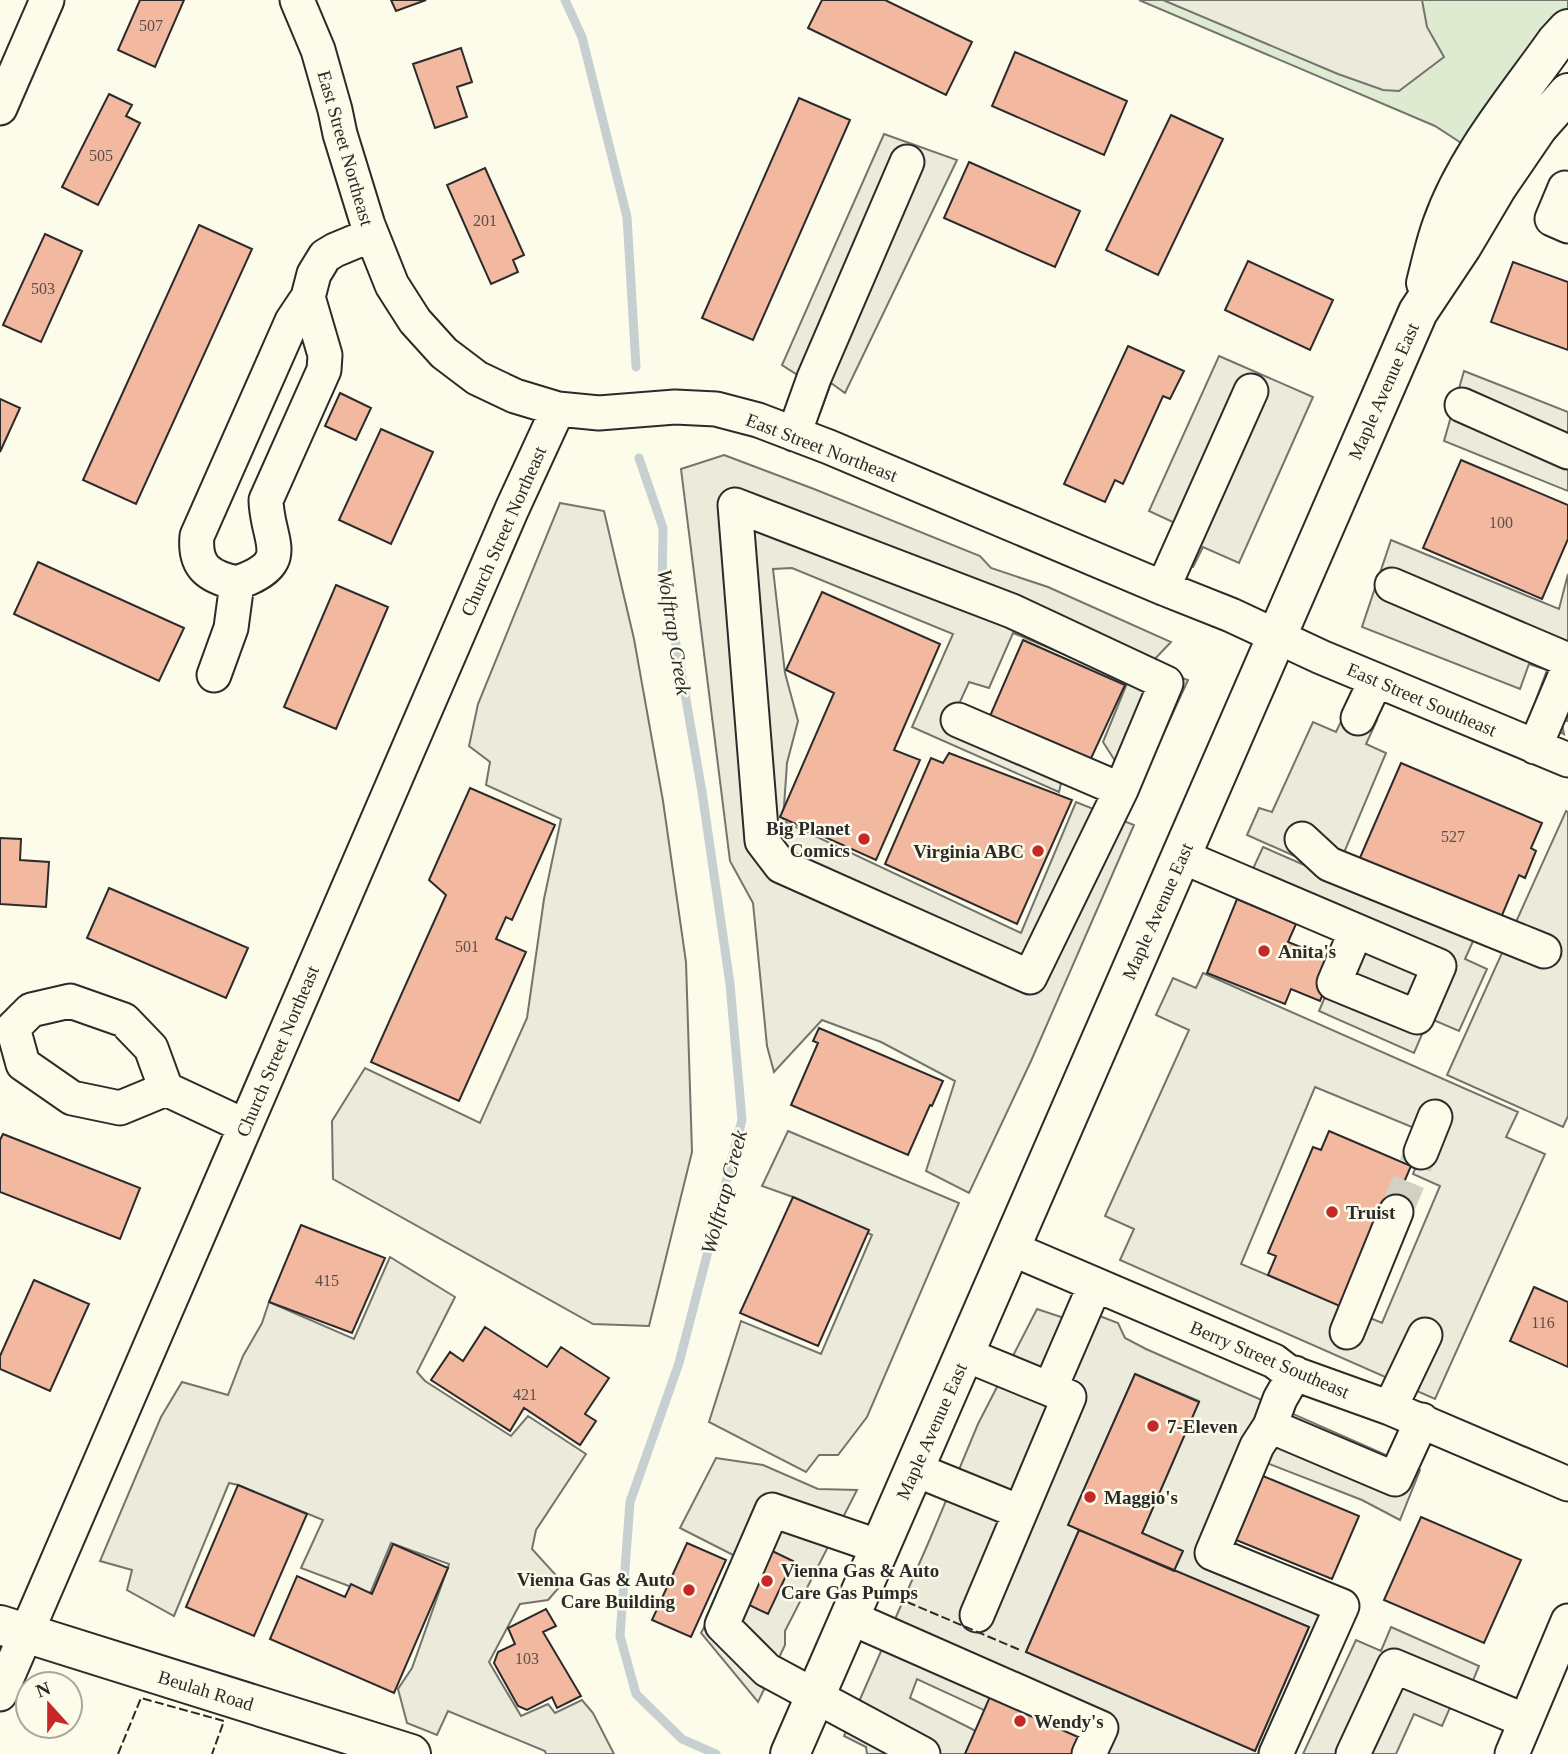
<svg xmlns="http://www.w3.org/2000/svg" width="1568" height="1754" viewBox="0 0 1568 1754" font-family="'Times New Roman',serif">
  <rect width="100%" height="100%" fill="#fdfbea"/>
  <!-- green -->
  <path fill="#deebd1" stroke="#74746e" stroke-width="2" d="M1139,0H1568V29L1478,154L1435,126Z"/>
  <!-- parking -->
  <path fill="#eceadb" stroke="#74746e" stroke-width="2" fill-rule="evenodd" d="M1163,0H1422L1427,27L1444,57L1399,91L1383,90L1338,74Z
    M884,134L957,160L845,393L831,383L820,413L791,398L799,376L782,365Z
    M1219,356L1313,397L1239,563L1203,547L1193,567L1162,554L1175,523L1149,511Z
    M1464,371L1568,412V491L1444,441Z
    M724,455L814,489L980,556L991,568L1048,587L1171,642L1148,666L1188,680L1144,776L1119,767L1103,742L1128,681L1013,633L989,688L969,682L948,728L1061,783L1059,792L912,727L953,634L792,568L773,569L785,673L798,721L787,763L783,821L1021,933L1076,802L1134,825L1031,1061L969,1193L926,1171L955,1081L881,1042L822,1020L774,1072L767,1046L753,903L730,861L681,469Z
    M560,503L604,511L634,639L663,801L686,962L692,1152L649,1326L593,1324L333,1179L332,1121L365,1068L480,1123L527,1018L544,899L561,819L486,785L490,762L469,746L478,704Z
    M1391,540L1559,609L1568,574V721L1561,720L1564,734L1530,716L1547,670L1529,664L1520,689L1362,627Z
    M1348,707L1377,720L1366,744L1386,753L1335,874L1247,835L1259,808L1272,812L1313,722L1336,732Z
    M1566,811L1568,812V1116L1563,1127L1447,1075Z
    M1263,847L1474,939L1465,959L1487,969L1459,1031L1429,1018L1414,1053L1319,1011L1347,945L1220,891L1252,871Z
    M1203,973L1518,1112L1506,1137L1545,1154L1435,1399L1120,1260L1134,1229L1105,1216L1189,1030L1156,1015L1173,978L1196,988ZM1315,1087L1429,1134L1413,1174L1440,1186L1382,1323L1241,1264Z
    M788,1131L959,1203L867,1417L838,1455H819L806,1472L709,1422L741,1321L821,1354L872,1235L793,1197L762,1186Z
    M390,1257L455,1297L417,1372L425,1381L511,1436L528,1416L586,1454L536,1530L532,1549L563,1583L548,1600L520,1604L489,1662L521,1716L548,1704L555,1713L582,1700L593,1713L614,1754H546L545,1751L448,1711L437,1735L407,1723L398,1689L412,1668L449,1564L391,1543L370,1594L301,1568L323,1520L238,1485L229,1483L174,1616L127,1590L132,1570L100,1561L161,1417L182,1382L228,1395L243,1356L262,1323L269,1302L354,1339Z
    M1076,1307L1118,1323L1125,1338L1146,1349L1420,1470L1400,1520L1362,1500L1259,1460L1231,1552L1342,1593L1272,1754H1079L917,1679L910,1698L976,1731L965,1754H867L866,1747L844,1736L930,1539L978,1424L1037,1309L1070,1320ZM1135,1374L1199,1401L1142,1533L1174,1571L1309,1627L1255,1751L1026,1652L1079,1530L1069,1524Z
    M716,1458L763,1465L818,1489L857,1490L785,1631V1645L758,1702L701,1633L741,1559L680,1528Z
    M1391,1627L1479,1666L1470,1688L1452,1703L1442,1726L1414,1714L1396,1754H1303L1356,1640L1381,1651Z"/>
  <g fill="none" stroke-linecap="round" stroke-linejoin="round">
    <!-- stream -->
    <path stroke="#c7d0d0" stroke-width="9" d="M565,0L582,37L627,217L636,367
      M639,458L663,528L662,586L678,653L702,792L730,984L742,1120L679,1363L630,1502L620,1636L636,1694L682,1739L716,1754"/>
  </g>
  <!-- building -->
  <path fill="#f2b8a0" stroke="#2b2b2b" stroke-width="2" d="M140,0H184L155,67L118,50Z
    M391,0H426L396,11Z
    M822,0H885L972,42L946,95L808,28Z
    M461,48L472,82L457,87L467,117L435,128L413,64Z
    M1015,52L1127,101L1104,155L992,106Z
    M109,94L132,105L126,116L140,123L98,205L62,187Z
    M799,98L850,120L753,340L702,318Z
    M1171,115L1223,139L1158,275L1106,250Z
    M969,162L1080,211L1055,267L944,218Z
    M485,168L524,255L513,260L518,272L491,284L447,185Z
    M199,225L252,249L136,504L83,480Z
    M45,234L82,251L41,342L3,325Z
    M1248,261L1333,300L1310,350L1225,310Z
    M1513,262L1568,282V350L1491,322Z
    M1128,346L1184,371L1170,399L1163,396L1123,484L1115,480L1105,502L1064,484Z
    M340,393L371,408L356,440L325,426Z
    M0,399L20,408L0,452Z
    M381,429L433,452L391,544L339,520Z
    M1461,460L1568,505V539L1542,599L1423,548Z
    M38,562L184,628L159,681L14,614Z
    M336,585L388,607L336,729L284,707Z
    M822,592L940,644L894,750L920,760L876,860L780,817L834,693L786,670Z
    M1023,640L1125,685L1087,767L987,723Z
    M949,753L1072,800L1017,924L885,864L931,758L943,763Z
    M1401,763L1542,823L1531,848L1536,851L1525,878L1519,875L1500,920L1359,860Z
    M470,788L555,825L512,920L506,917L496,939L526,952L459,1101L371,1062L446,895L429,880Z
    M0,838L21,839L20,860L49,862L46,907L0,904Z
    M109,888L248,948L226,998L87,938Z
    M1237,899L1296,924L1288,942L1336,961L1320,1001L1291,989L1285,1004L1207,973Z
    M819,1028L943,1081L932,1106L930,1105L908,1155L791,1105L818,1043L813,1041Z
    M1329,1131L1411,1166L1349,1310L1268,1275L1276,1256L1268,1253L1313,1147L1321,1150Z
    M3,1134L140,1188L120,1239L0,1192V1140Z
    M793,1197L869,1230L818,1346L740,1313Z
    M301,1225L385,1258L352,1333L269,1302Z
    M34,1280L89,1304L50,1391L0,1369V1356Z
    M1534,1287L1568,1302V1367L1510,1341Z
    M485,1327L547,1367L561,1347L609,1378L585,1414L596,1421L580,1445L524,1408L510,1431L431,1380L450,1352L463,1361Z
    M1135,1374L1199,1402L1142,1533L1183,1551L1174,1571L1068,1525Z
    M1263,1476L1359,1516L1332,1579L1236,1540Z
    M238,1485L307,1514L254,1636L186,1607Z
    M1421,1517L1521,1560L1484,1643L1384,1600Z
    M1079,1530L1309,1627L1255,1751L1026,1652Z
    M687,1543L726,1560L691,1637L652,1620Z
    M393,1544L448,1568L394,1693L270,1639L297,1576L345,1597L351,1584L372,1594Z
    M766,1548L793,1561L768,1614L741,1601Z
    M546,1609L556,1626L543,1632L581,1696L557,1708L552,1697L527,1710L518,1706L494,1663L498,1652L515,1644L508,1628Z
    M992,1692L1088,1733L1079,1754H965Z"/>
  <g fill="none" stroke-linecap="round" stroke-linejoin="round">
    <!-- minor-tunnel -->
    <path stroke="#d3d1c4" stroke-width="33" stroke-dasharray="33 17" stroke-linecap="butt" d="M1396,1212L1421,1152"/>
    <!-- minor casing -->
    <g stroke="#2b2b2b" stroke-width="37">
      <path id="minor" d="M297,0L318,50L335,110L340,134L368,225L392,285L415,321L444,353L477,378L515,396L558,409L599,413L675,407L716,409L758,420L829,447L1163,588L1231,615L1321,657L1568,760
        M0,108L47,0
        M1565,188L1552,219L1568,226
        M1462,405L1568,452
        M794,434L814,378L907,162
        M735,505L1012,611L1166,683L1121,790L1030,977L781,866L762,841Z
        M237,583C296,562 267,543 266,500L324,370L325,355L308,297L314,274L325,256L335,250L371,235
        M237,583C209,577 194,567 197,536L292,321L308,297
        M1392,585L1568,660
        M1163,588L1251,391
        M214,675L231,628L237,583
        M1358,718L1376,680
        M958,720L1121,790
        M1535,747L1568,669
        M1302,839L1329,864L1544,951
        M1181,856L1439,966L1417,1017L1334,983L1356,931
        M166,1089L120,1108L72,1098L23,1064L13,1028L31,1010L70,1001L124,1020L151,1048L166,1089L245,1126
        M1421,1152L1435,1117
        M1010,1248L1274,1361L1287,1371L1390,1408L1568,1484
        M1347,1332L1396,1212
        M964,1354L1069,1397L977,1615
        M1050,1389L1095,1285
        M1390,1408L1425,1335
        M1270,1426L1395,1479L1422,1420
        M914,1469L1020,1512
        M880,1547L772,1510L722,1625L767,1670L923,1754
        M849,1617L1101,1728L1089,1754
        M0,1694L512,509L558,409
        M1276,1754L1342,1606L1212,1553L1257,1446L1270,1426L1280,1399L1295,1373
        M1353,1754L1394,1666L1526,1721
        M1512,1754L1568,1621"/>
    </g>
    <!-- major casing -->
    <g stroke="#2b2b2b" stroke-width="42">
      <path id="major" d="M1426,283C1431,264 1435,244 1442,225C1466,157 1515,100 1556,42L1568,29
        M0,1625L411,1754
        M790,1754L1418,312L1462,246L1497,187L1538,127L1568,93"/>
    </g>
    <!-- minor -->
    <use href="#minor" stroke="#fdfbea" stroke-width="33"/>
    <!-- major -->
    <use href="#major" stroke="#fdfbea" stroke-width="38"/>
    <!-- fence -->
    <path stroke="#2b2b2b" stroke-width="2" stroke-dasharray="9 3.5" stroke-linecap="butt" d="M907,1602L1020,1650
      M118,1754L141,1698L224,1721L212,1754"/>
  </g>
  <!-- markers -->
  <g fill="#c62828" stroke="#fdfbea" stroke-width="2.5">
    <circle cx="864" cy="839" r="7"/>
    <circle cx="1038" cy="851" r="7"/>
    <circle cx="1264" cy="951" r="7"/>
    <circle cx="1332" cy="1212" r="7"/>
    <circle cx="1153" cy="1426" r="7"/>
    <circle cx="1090" cy="1497" r="7"/>
    <circle cx="767" cy="1581" r="7"/>
    <circle cx="689" cy="1590" r="7"/>
    <circle cx="1020" cy="1721" r="7"/>
  </g>
  <g text-anchor="middle" stroke-width="5" stroke-linejoin="round" paint-order="stroke">
    <!-- number labels -->
    <g font-size="16" fill="#5d4e48">
      <text x="151" y="31">507</text>
      <text x="101" y="161">505</text>
      <text x="485" y="226">201</text>
      <text x="43" y="294">503</text>
      <text x="1501" y="528">100</text>
      <text x="1453" y="842">527</text>
      <text x="467" y="952">501</text>
      <text x="327" y="1286">415</text>
      <text x="1543" y="1328">116</text>
      <text x="525" y="1400">421</text>
      <text x="527" y="1664">103</text>
    </g>
    <!-- street labels -->
    <g font-size="19" fill="#2b2b2b" stroke="#fdfbea">
      <text transform="translate(346 148) rotate(74)" y="7">East Street Northeast</text>
      <text transform="translate(1383 391) rotate(-66)" y="7">Maple Avenue East</text>
      <text transform="translate(822 447) rotate(21)" y="7">East Street Northeast</text>
      <text transform="translate(503 531) rotate(-66)" y="7">Church Street Northeast</text>
      <text transform="translate(1422 699) rotate(23)" y="7">East Street Southeast</text>
      <text transform="translate(1157 911) rotate(-66)" y="7">Maple Avenue East</text>
      <text transform="translate(277 1051) rotate(-67)" y="7">Church Street Northeast</text>
      <text transform="translate(1270 1359) rotate(23)" y="7">Berry Street Southeast</text>
      <text transform="translate(931 1431) rotate(-66)" y="7">Maple Avenue East</text>
      <text transform="translate(206 1690) rotate(17)" y="7">Beulah Road</text>
    </g>
    <!-- poi labels -->
    <g font-size="19" font-weight="bold" fill="#2b2b2b" stroke="#fdfbea" text-anchor="start">
      <text x="850" y="835" text-anchor="end">Big Planet<tspan x="850" dy="22">Comics</tspan></text>
      <text x="1024" y="858" text-anchor="end">Virginia ABC</text>
      <text x="1278" y="958">Anita's</text>
      <text x="1346" y="1219">Truist</text>
      <text x="1167" y="1433">7-Eleven</text>
      <text x="1104" y="1504">Maggio's</text>
      <text x="781" y="1577">Vienna Gas &amp; Auto<tspan x="781" dy="22">Care Gas Pumps</tspan></text>
      <text x="675" y="1586" text-anchor="end">Vienna Gas &amp; Auto<tspan x="675" dy="22">Care Building</tspan></text>
      <text x="1034" y="1728">Wendy's</text>
    </g>
    <!-- water labels -->
    <g font-size="21" font-style="italic" fill="#2b2b2b" stroke="#fdfbea">
      <text transform="translate(674 632) rotate(81)" y="7">Wolftrap Creek</text>
      <text transform="translate(724 1192) rotate(-75)" y="7">Wolftrap Creek</text>
    </g>
  </g>
  <!-- north arrow -->
  <g transform="translate(49 1705) rotate(339)"><circle r="33" fill="#fdfbea" stroke="#a9a89e" stroke-width="2"/>
  <path d="M0-5L12 26L0 18L-12 26Z" fill="#c62828"/>
  <text y="-10" font-size="19" font-weight="bold" text-anchor="middle" fill="#2b2b2b">N</text>
  </g>
</svg>
